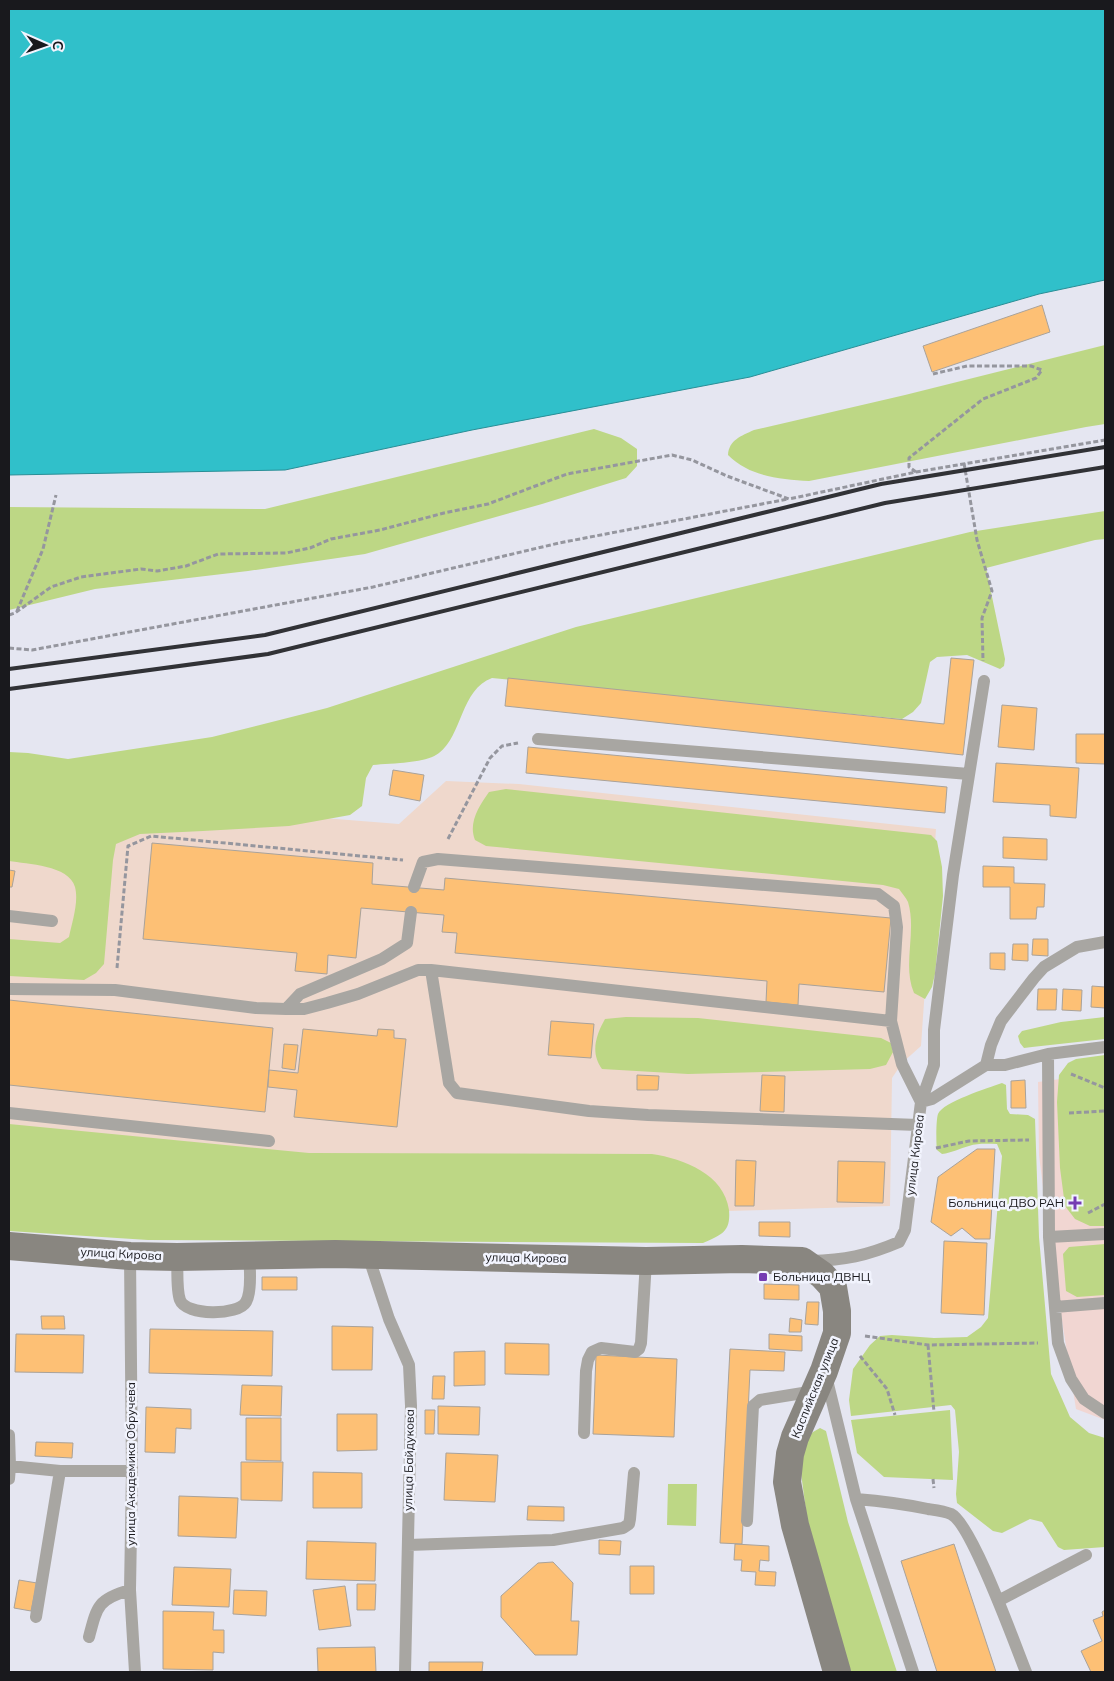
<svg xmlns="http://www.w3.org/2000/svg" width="1114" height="1681" viewBox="0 0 1114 1681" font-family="Mulish,sans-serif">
  <rect width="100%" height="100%" fill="#e5e6f1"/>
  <!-- education -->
  <path fill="#efd8cc" d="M446,781L519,784L936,829L921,1046L902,1063L892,1078L890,1206L728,1211L9,1193V842L273,814L399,824Z"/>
  <!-- medical -->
  <path fill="#f1d6d2" d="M1105,1073V1420L1076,1409L1051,1251L1039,1155L1038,1082Z"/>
  <!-- green -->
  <path fill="#bdd785" d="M1105,345V424L1086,427L809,481C780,479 750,477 728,455C729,440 741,436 754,430L905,395Z
    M594,429L621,438L637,449V466L626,478L542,504L365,554L248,571L95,589L9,610V507L265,509Z
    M1105,511V539L1095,540L986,568L1005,659L1004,666L1000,669L967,655L937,657L930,662L921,703L913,712L902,719L492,678C461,689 462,736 439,753C425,764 390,763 373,765L366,778L362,806L350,815L289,826L203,831L140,834L116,844L113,860L104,964L96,973L84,980L9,976V939L60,943L69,937C72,922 79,902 75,887C69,865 27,864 9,861V752L28,753L68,759L212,737L327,708L576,627L970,532Z
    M506,789L931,835L937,841L942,867L943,896L935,974L932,987L925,999L914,993C902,965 917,932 908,902C906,898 902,893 899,889L883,885L486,846L475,840C468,823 479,806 489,792Z
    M626,1017L698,1018L881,1038L891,1043L893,1052L886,1065L870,1069L688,1074L602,1069C590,1053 596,1035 605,1019Z
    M1105,1017V1039L1032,1047L1024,1048L1020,1043L1018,1036L1022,1031L1061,1022Z
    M1105,1055V1226H1090L1075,1219L1065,1206L1060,1168L1057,1102L1059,1075L1068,1063L1076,1059Z
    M1002,1083L1006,1085L1007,1109L1010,1114L1028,1115L1035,1119L1039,1237L1051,1374L1070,1417L1089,1433L1105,1438V1547L1064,1550L1058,1547L1042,1522L1030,1519L1002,1533L993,1531L957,1503L956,1494L959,1452L955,1410L951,1405L851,1416L849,1400L853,1369L870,1345L880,1336L892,1335L934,1338L967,1337L981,1327L988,1318L1002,1156L997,1144C988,1144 978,1143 969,1146C960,1148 952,1153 942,1154L937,1150C936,1143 936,1120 938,1114C943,1102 988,1088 1002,1083Z
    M9,1124L309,1153L652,1154C684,1159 724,1174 729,1210C731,1232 721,1235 703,1243L148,1240L9,1231Z
    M1105,1244V1295L1077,1297L1066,1291L1063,1254L1069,1247Z
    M950,1410L953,1480L884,1477L857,1453L851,1420Z
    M820,1428L826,1431L848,1522L897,1672H849L807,1518L801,1473L805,1440L813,1432Z
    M668,1484H697L696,1526L667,1525Z"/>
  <!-- water -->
  <path fill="#30c0ca" stroke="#298e96" d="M9,9H1105V280L1039,294L750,377L472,430L285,470L9,475Z"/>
  <!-- building -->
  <path fill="#fdc075" stroke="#a9a29a" d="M1042,305L1050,332L932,372L923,346Z
    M951,658L974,660L963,755L505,706L508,678L944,724Z
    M1002,705L1037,708L1034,750L998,747Z
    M1076,734H1105V764L1076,763Z
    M528,747L947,787L945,813L526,773Z
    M996,763L1079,768L1076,818L1050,816V805L993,802Z
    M393,770L424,775L420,801L389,795Z
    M1003,837L1047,839V860L1003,858Z
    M152,843L373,863L372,884L444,890L445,878L891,918L884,992L799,984L798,1005L766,1002L767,981L455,953L457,933L442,932L444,915L361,908L356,958L328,955L327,974L295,971L297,953L143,939Z
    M983,866L1014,867V883L1045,884L1044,907H1037L1036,919H1010V887H983Z
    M9,870L15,871L12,887H9Z
    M1033,939H1048V956L1032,955Z
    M1013,944H1028V961L1012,960Z
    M990,953H1005V970L990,969Z
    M1092,986L1105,987V1008L1091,1007Z
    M1038,989H1057L1056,1010H1037Z
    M1063,989L1082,990L1081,1011L1062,1010Z
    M9,1000L273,1028L265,1112L9,1085Z
    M551,1021L594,1024L591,1058L548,1055Z
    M303,1029L377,1036L378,1029L394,1030V1038L406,1039L397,1127L294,1117L297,1090L268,1087L269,1070L298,1073Z
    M284,1044L298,1045L295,1070L282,1068Z
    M637,1075L659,1076L658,1090H637Z
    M762,1075L785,1076L784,1112L760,1111Z
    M1025,1080L1026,1108H1011V1081Z
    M977,1149H995L990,1239H975L962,1228L951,1236L931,1222L938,1177Z
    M736,1160L756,1161L754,1206H735Z
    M838,1161L885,1162L883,1203L837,1202Z
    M759,1222H790V1237L759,1236Z
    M944,1241L987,1243L984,1315L941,1313Z
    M262,1277H297V1290H262Z
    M764,1284L799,1285V1300L764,1299Z
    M807,1302H819L818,1325L805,1324Z
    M41,1316H64L65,1329H42Z
    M790,1318L802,1320L801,1332H789Z
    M332,1326L373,1327L372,1370H332Z
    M150,1329L273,1331L272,1376L149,1373Z
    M16,1334L84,1335L83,1373L15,1372Z
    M769,1334L802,1336V1351L769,1349Z
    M505,1343L549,1344V1375L505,1374Z
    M730,1349L785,1352L784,1371L750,1370L742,1544L720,1543Z
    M485,1351V1385L454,1386V1352Z
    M596,1355L677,1359L674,1437L593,1434Z
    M433,1376H445L444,1399H432Z
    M242,1385L282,1386L281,1416L240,1415Z
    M438,1406L480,1407L479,1435L438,1434Z
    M146,1407L191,1409V1429L176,1428L175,1453L145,1452Z
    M425,1410H435L434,1434H425Z
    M337,1414H377V1450L337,1451Z
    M246,1418H281V1461L246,1460Z
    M36,1442L73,1443L72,1458L35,1456Z
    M446,1453L498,1455L495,1502L444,1500Z
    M241,1462H283L282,1501L241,1500Z
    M313,1472L362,1473V1508H313Z
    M179,1496L238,1498L236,1538L178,1536Z
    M528,1506L564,1507V1521L527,1520Z
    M599,1540L621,1541L620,1555L599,1554Z
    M307,1541L376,1543L375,1581L306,1579Z
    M735,1544L769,1546V1561L760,1560L759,1571L776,1572L775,1586L755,1585L756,1572L741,1571L742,1560H734Z
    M954,1544L966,1581L996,1672H937L901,1561Z
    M553,1562L573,1583L571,1621H579L577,1655H535L501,1617V1596L538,1563Z
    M630,1566H654V1594H630Z
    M174,1567L231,1569L229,1607L172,1605Z
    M19,1580L37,1583L31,1611L14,1608Z
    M357,1584H376L375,1610H357Z
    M345,1586L351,1626L319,1630L313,1590Z
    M234,1590L267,1591L266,1616L233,1614Z
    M1105,1610V1672H1091L1081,1651L1102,1641L1093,1620L1103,1616L1102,1612Z
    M163,1611L214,1612L213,1630H224V1653L213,1652V1670L163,1669Z
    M375,1647L376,1672H318L317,1648Z
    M429,1662H483L482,1672H429Z"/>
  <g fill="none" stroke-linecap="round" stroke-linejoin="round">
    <!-- path -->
    <path stroke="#95969e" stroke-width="3" stroke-dasharray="5 2.5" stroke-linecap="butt" d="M964,463L977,540L992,591L982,618L983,661
      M916,472L909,467V458L983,399L1036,378L1042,370L1031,366H967L933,374
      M17,611L43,549L56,495
      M9,615L15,613L51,587L81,577L141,569L157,571L186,566L218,554L286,553L310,548L331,539L380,530L444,513L488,504L567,474L672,455L692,460L727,476L789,499L916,472L1105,440
      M9,648L32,650L373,587L559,543L788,499
      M448,839L490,758L502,746L518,743
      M117,968L128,846L151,836L403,860
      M1071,1074L1105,1088
      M1069,1113L1105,1111
      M936,1148L969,1141L1029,1140
      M1088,1213L1105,1204
      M865,1336L928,1345L1038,1343
      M928,1345L934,1412
      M860,1356L887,1389L895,1415
      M933,1479L934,1488"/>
    <!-- lane -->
    <path stroke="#a8a6a2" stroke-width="12" d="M538,739L969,774
      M414,887L423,862L438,859L878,894L894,906L897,927L891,1021
      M9,916L52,921
      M431,970L449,1083L457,1093L589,1111L648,1115L918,1125
      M9,989L115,990L256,1008L286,1009H304L327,1003L358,994L418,970H431L891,1021L902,1064L921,1102
      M286,1009L300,994L382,959L407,943L411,912
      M1048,1054L1049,1237L1058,1343L1071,1379L1084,1399L1105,1413
      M986,1065L991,1045L1001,1021L1034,978L1044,967L1077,947L1105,942
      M921,1102L932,1099L986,1065H1005L1048,1054L1105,1047
      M9,1113L269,1141
      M1049,1237L1105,1234
      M368,1255L389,1319L409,1365L411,1406L405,1672
      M130,1256L132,1471L130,1590L135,1672
      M177,1257C178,1269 176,1289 180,1300C186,1316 238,1316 246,1302C252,1292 250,1267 249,1255
      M810,1261C845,1260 866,1256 899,1242L905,1230L921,1102L934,1065V1030L953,875L984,681
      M1055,1307L1105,1303
      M826,1376L856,1499L913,1672
      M584,1433L586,1371L588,1360L592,1352L601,1348L635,1352L639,1349L641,1343L646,1261
      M9,1435L10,1466L9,1479
      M10,1466L60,1471H132
      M856,1499C881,1501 904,1504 928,1509C935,1510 944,1511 951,1514C972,1524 1015,1645 1026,1672
      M747,1521L753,1406L760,1400L815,1391
      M408,1545L553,1540L623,1528L629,1524L630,1519L634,1473
      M998,1601L1086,1555
      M36,1617L60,1471
      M89,1637C97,1606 98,1599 130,1590"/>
    <!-- secondary -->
    <path stroke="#898680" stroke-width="28" d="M9,1246L130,1256L177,1257L335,1254L646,1261L742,1259L802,1261L822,1275L833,1287L837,1311V1333L824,1371L795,1437L790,1454L787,1482L795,1525L837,1672"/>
    <!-- rail -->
    <path stroke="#313236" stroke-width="4" d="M9,669L265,635L881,484L1105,447
      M9,689L268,654L885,503L1105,467"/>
  </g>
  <!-- markers -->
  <g fill="#753cb2" stroke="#f2f4fe" stroke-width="2">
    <path d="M1072.5 1195.5h5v5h5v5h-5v5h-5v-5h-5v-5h5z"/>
    <rect x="758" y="1272" width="10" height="10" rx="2.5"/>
  </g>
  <g text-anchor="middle" stroke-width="5" stroke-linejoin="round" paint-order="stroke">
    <!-- street labels -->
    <g font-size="12" fill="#19191d" stroke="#f2f4fe">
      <text transform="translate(915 1155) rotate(-83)" y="4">улица Кирова</text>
      <text transform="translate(121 1254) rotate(3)" y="4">улица Кирова</text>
      <text transform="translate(526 1258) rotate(1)" y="4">улица Кирова</text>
      <text transform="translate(815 1388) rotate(-68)" y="4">Каспийская улица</text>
      <text transform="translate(409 1460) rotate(-89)" y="4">улица Байдукова</text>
      <text transform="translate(131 1464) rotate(-90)" y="4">улица Академика Обручева</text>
    </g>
    <!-- poi labels -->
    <g font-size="12" fill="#19191d" stroke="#f2f4fe" text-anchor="end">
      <text x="1064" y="1207">Больница ДВО РАН</text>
      <text x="773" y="1281" text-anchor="start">Больница ДВНЦ</text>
    </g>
  </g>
  <!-- border -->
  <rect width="1114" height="1681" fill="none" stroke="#19191d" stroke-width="20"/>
  <!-- north arrow -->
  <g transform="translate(45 45) rotate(92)" stroke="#f2f4fe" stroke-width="4" paint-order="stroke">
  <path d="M0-4L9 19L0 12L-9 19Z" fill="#19191d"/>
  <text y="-8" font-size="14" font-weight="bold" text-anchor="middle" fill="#19191d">С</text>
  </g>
</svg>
